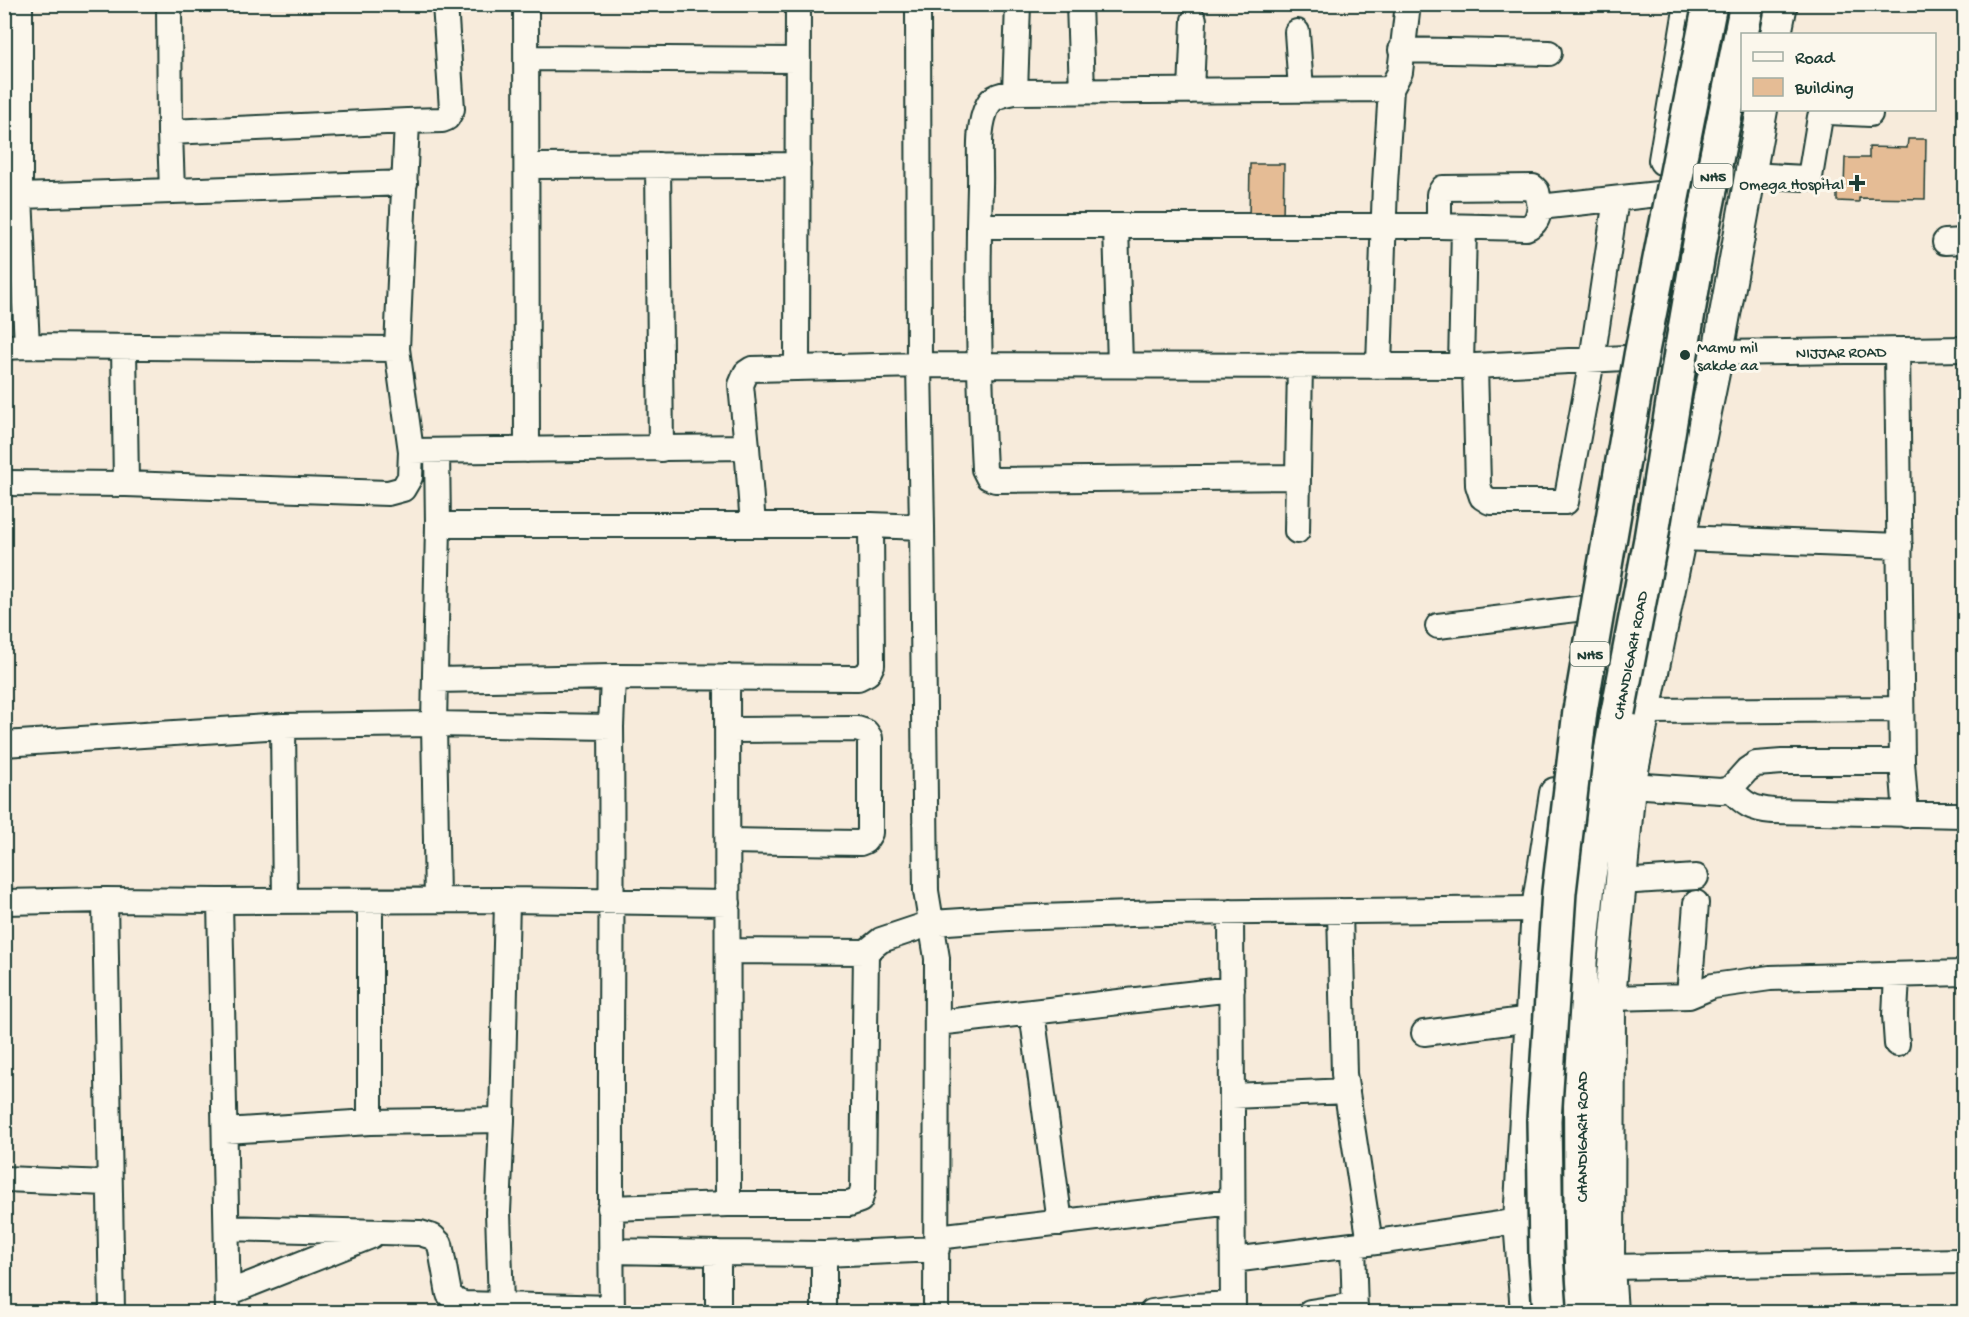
<svg xmlns="http://www.w3.org/2000/svg" width="1969" height="1317" viewBox="0 0 1969 1317" font-family="'Gochi Hand',sans-serif">
  <rect width="100%" height="100%" fill="#f7ebdb"/>
  <filter id="ink" filterUnits="userSpaceOnUse"><feTurbulence type="fractalNoise" baseFrequency=".0167" numOctaves="2"/><feDisplacementMap in="SourceGraphic" scale="12" xChannelSelector="R" yChannelSelector="G"/><feConvolveMatrix kernelMatrix="1 2 1 2 8 2 1 2 1" color-interpolation-filters="sRGB"/></filter>
  <g filter="url(#ink)">
    <!-- building -->
    <path fill="#e5bc95" stroke="#1f3d34" stroke-width="1.5" d="M1908,139H1926L1925,199L1859,198V202L1837,201V188H1844L1845,158H1869V147L1907,148Z
      M1250,164H1284L1283,219H1249Z"/>
    <g fill="none" stroke-linecap="round" stroke-linejoin="round">
      <!-- minor casing -->
      <g stroke="#1f3d34" stroke-width="28">
        <path id="minor" d="M20,4V196L172,191L170,132L407,121L397,349
          M169,4L170,132
          M526,4L527,450
          M1079,4L1082,91
          M1297,32L1301,90
          M1401,50L1549,53
          M527,58L798,60
          M1391,89L1400,72L1408,4
          M1191,91L1194,20
          M1015,92L1018,4
          M407,121L442,120L447,118L452,109L445,4
          M658,165L661,449
          M527,166L798,165
          M1750,175L1805,178L1810,177L1820,117L1829,112L1870,114
          M172,191L405,183
          M4,197L20,196L27,346L4,347
          M979,226H1439L1526,228C1537,224 1538,217 1540,207L1658,194
          M1116,226L1120,365
          M1439,226V194L1443,188L1533,187L1537,191L1540,207
          M1945,242L1964,241
          M27,346L397,349L411,451L747,447L741,385L746,373L752,369L919,365L918,4
          M1897,350L1902,762L1906,815
          M1461,366L1464,227
          M1475,366L1478,485L1482,497L1490,502H1566L1592,360L1616,199
          M797,368L798,4
          M747,447L753,525
          M437,451L438,525L434,724L437,900
          M1298,477L995,480L988,477L984,469C979,374 977,280 980,186C981,161 976,128 988,105C993,95 1005,94 1015,92L1391,89L1385,184L1379,366
          M4,483L126,484L124,347
          M126,484L388,493L403,489L410,477L411,451
          M438,525H871
          M922,527L926,891L937,958L936,1312
          M1297,531L1300,365
          M1680,538L1900,546
          M1438,626L1584,608
          M727,677L728,1204
          M435,680L613,677
          M1644,711L1901,709
          M283,726L285,901
          M611,727C613,922 609,1117 612,1312
          M4,744L283,726L434,724L611,727L613,677L858,678L868,673L872,665L871,525L922,527L919,365L1475,366L1718,353L1964,349
          M1630,785L1721,791L1730,789L1747,770L1756,764L1782,762H1902
          M1730,789C1745,805 1752,809 1773,811L1964,815
          M728,841L860,843L865,841L870,833V738L866,732L857,729L729,730
          M1620,882L1696,877
          M105,900L112,1312
          M220,901L507,900L728,903
          M4,902L105,900L220,901L228,1312
          M1340,911L1344,1074L1370,1243
          M1231,912L1233,1312
          M866,952L881,940L932,923L1008,918L1162,913L1537,909
          M1689,996L1696,903
          M1610,998L1689,996L1713,986L1770,978L1964,973
          M1032,1012L1060,1223
          M937,1023L1232,989
          M1424,1033L1531,1019
          M1897,1044L1895,1015L1897,976
          M1232,1096L1347,1091
          M370,1122V901
          M225,1131L370,1122L502,1120
          M4,1179L108,1183
          M610,1208L728,1204H849L860,1200L863,1189L866,952L728,951
          M227,1228L420,1233L433,1237L440,1244L449,1294L456,1301L464,1304L612,1308
          M937,1237L1232,1202
          M1353,1245L1355,1312
          M611,1251L718,1253
          M1233,1260L1384,1241L1519,1221
          M1609,1267L1964,1261
          M228,1293L371,1236
          M501,1304L498,1212L502,1120L507,900
          M718,1312V1253L824,1254
          M824,1312V1254L937,1249
          M1152,1312L1195,1306L1233,1304
          M1310,1312L1355,1305"/>
      </g>
      <!-- major casing -->
      <g stroke="#1f3d34" stroke-width="34">
        <path id="major" d="M1776,34L1782,4
          M1664,160L1690,4
          M1526,1312L1519,1221L1537,909L1555,793
          M1612,1312L1609,1267L1610,998L1630,785L1718,353L1762,110"/>
      </g>
      <!-- highway casing -->
      <g stroke="#1f3d34" stroke-width="38">
        <path id="highway" d="M1682,347L1704,220L1747,4
          M1584,1312L1581,1221L1580,962L1589,875L1618,712"/>
      </g>
      <!-- minor -->
      <use href="#minor" stroke="#fbf7ec" stroke-width="24"/>
      <!-- major -->
      <use href="#major" stroke="#fbf7ec" stroke-width="30"/>
      <!-- highway -->
      <use href="#highway" stroke="#fbf7ec" stroke-width="33"/>
      <!-- highway-bridge casing -->
      <g stroke="#1f3d34" stroke-width="38" stroke-linecap="butt">
        <path id="highway-bridge" d="M1618,712L1651,539L1682,347
          M1550,1312L1546,1255L1544,1120L1559,892L1580,711L1641,356L1710,4"/>
      </g>
      <!-- highway-bridge -->
      <use href="#highway-bridge" stroke="#fbf7ec" stroke-width="33"/>
    </g>
  </g>
  <!-- markers -->
  <g fill="#1f3d34" stroke="#fbf7ec" stroke-width="2">
    <path d="M1854 174h6v6h6v6h-6v6h-6v-6h-6v-6h6z"/>
    <circle cx="1685" cy="355" r="6"/>
  </g>
  <g text-anchor="middle" stroke-width="6" stroke-linejoin="round" paint-order="stroke">
    <!-- shield labels -->
    <g fill="#fbf7ec" stroke="#61756b" stroke-width="1.5">
      <rect x="1693.5" y="164" width="39" height="24" rx="4.5"/>
      <rect x="1570.5" y="642" width="39" height="24" rx="4.5"/>
    </g>
    <g font-size="15" font-weight="bold" fill="#1f3d34">
      <text x="1713" y="181">NH5</text>
      <text x="1590" y="659">NH5</text>
    </g>
    <!-- poi labels -->
    <g font-size="16" fill="#1f3d34" stroke="#fbf7ec" text-anchor="end">
      <text x="1844" y="189">Omega Hospital</text>
      <text x="1697" y="352" text-anchor="start">Mamu mil<tspan x="1697" dy="18">sakde aa</tspan></text>
    </g>
    <!-- street labels -->
    <g font-size="16" fill="#1f3d34" stroke="#fbf7ec">
      <text transform="translate(1841 351) rotate(-1)" y="6">NIJJAR ROAD</text>
      <text transform="translate(1629 655) rotate(-79)" y="6">CHANDIGARH ROAD</text>
      <text transform="translate(1581 1137) rotate(-90)" y="6">CHANDIGARH ROAD</text>
    </g>
  </g>
  <!-- margin -->
  <rect width="1969" height="1317" fill="none" stroke="#fbf7ec" stroke-width="24"/>
  <rect x="12" y="12" width="1945" height="1293" fill="none" stroke="#1f3d34" stroke-width="2" filter="url(#ink)"/>
  <!-- legend -->
  <rect x="1741" y="33" width="195" height="78" fill="#fbf7ec" stroke="#a3ada2" stroke-width="1.5"/>
  <rect x="1753" y="52" width="30" height="9" fill="#fbf7ec" stroke="#a3ada2" stroke-width="1.5"/>
  <text x="1795" y="63" font-size="18" fill="#1f3d34">Road</text>
  <rect x="1753" y="78" width="30" height="18" fill="#e5bc95" stroke="#a3ada2" stroke-width="1.5"/>
  <text x="1795" y="93" font-size="18" fill="#1f3d34">Building</text>
</svg>
